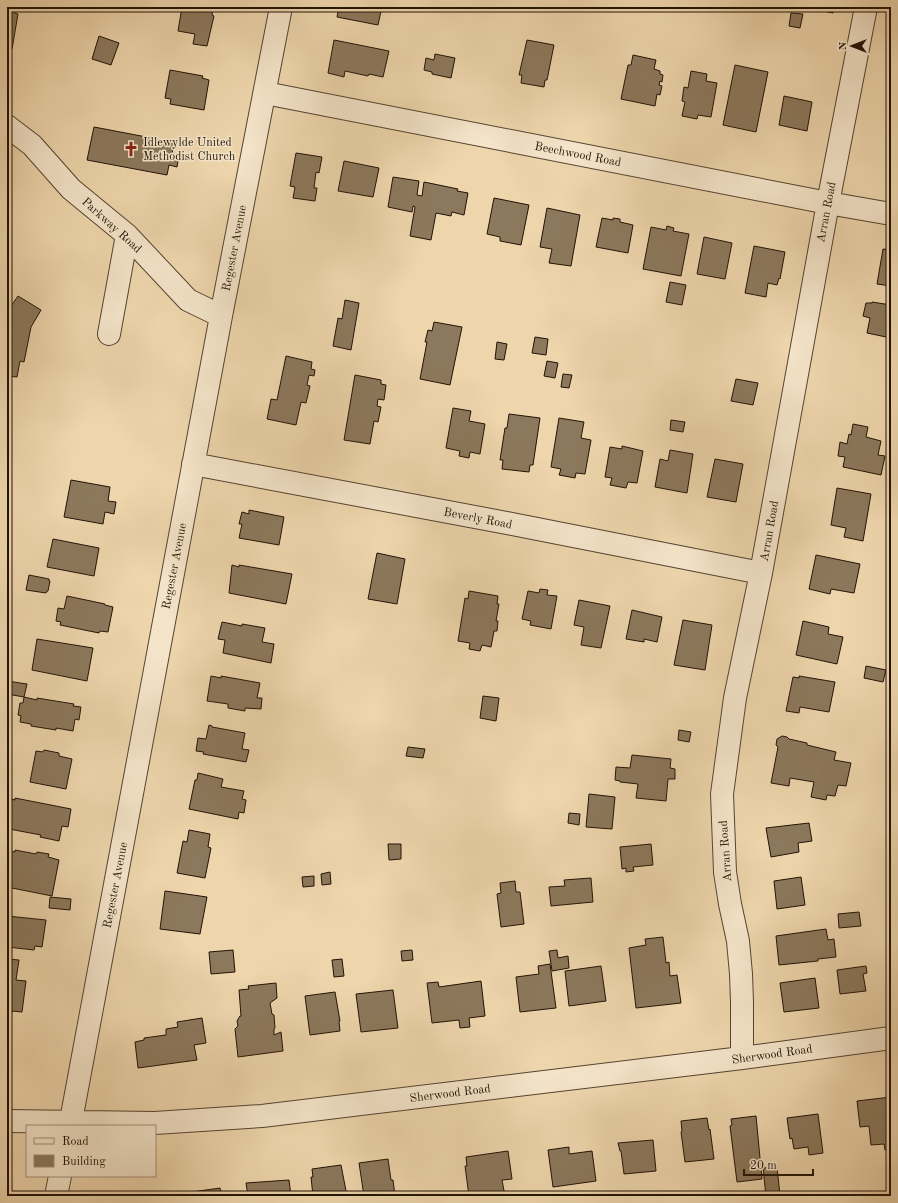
<svg xmlns="http://www.w3.org/2000/svg" width="898" height="1203" viewBox="0 0 898 1203" font-family="'Old Standard TT',serif">
  <rect width="100%" height="100%" fill="#eed5ac"/>
  <filter id="stains"><feTurbulence type="fractalNoise" baseFrequency=".005" numOctaves="4"/><feColorMatrix values="0 0 0 0 .2 0 0 0 0 .09 0 0 0 0 .02 0 0 0 .5 -.17"/></filter>
  <radialGradient id="worn" r=".72"><stop offset=".6" stop-color="#630" stop-opacity="0"/><stop offset="1" stop-color="#630" stop-opacity=".3"/></radialGradient>
  <!-- building -->
  <path fill="#8c785c" stroke="#211306" d="M7,7H15L14,13L18,14L12,49L7,48Z
    M182,7L213,8L212,15L214,16L207,46L193,44L195,34L178,31Z
    M339,7H378L377,11H381L378,25L337,17Z
    M824,7H834L833,13L823,11Z
    M791,13L803,14L800,28L789,26Z
    M99,36L119,43L111,65L92,59Z
    M334,40L389,51L383,77L369,74L368,76L345,71L344,77L328,73Z
    M527,40L554,45L547,80H545L544,87L521,83L522,75H519Z
    M435,54L455,58L451,78L432,74V72L424,70L426,58L434,60Z
    M633,55L656,60L654,69L660,71V74L663,75L662,82L660,81L659,85L662,86L660,95L657,94L655,106L621,99L628,65H631Z
    M735,65L768,72L756,132L723,125Z
    M170,70L203,76L202,78L209,80L204,110L170,104L171,99L165,98Z
    M691,71L707,74L706,81L717,83L711,117L698,115L697,119L682,116L685,102L682,101L684,87L688,88Z
    M784,96L812,102L807,131L779,125Z
    M94,127L157,139V141L174,144L172,154L179,155L177,167L169,165L167,175L87,160Z
    M296,153L322,157L319,173L316,172L314,188H317L315,201L293,198L295,187L290,186Z
    M344,161L379,168L373,197L338,191Z
    M393,177L419,181L417,195L422,196L424,182L458,189L457,191L468,193L464,215L452,212L451,216L436,213L431,240L410,236L415,207L413,206L412,212L388,207Z
    M494,198L529,205L521,245L500,241V237L487,234Z
    M547,208L580,215L571,266L549,263L552,249L540,247Z
    M602,218L613,220V218L620,219V222L633,225L628,253L596,247Z
    M667,226L674,228L673,231L689,234L681,276L643,269L651,227L666,230Z
    M704,237L732,243L725,279L697,274Z
    M754,246L785,252L780,279L779,278L777,285L768,283L766,297L745,293Z
    M883,249L891,250V286L877,284Z
    M670,282L686,285L682,305L666,302Z
    M18,296L41,310L31,327L24,362L20,361L17,377L7,376V308L9,309Z
    M345,300L359,303L351,350L333,346L338,318L342,319Z
    M872,302L891,305V338L867,333L870,318L863,316L866,303H872Z
    M434,322L462,327L450,385L420,379L427,342H425L428,330L432,331Z
    M535,337L548,339L546,355L532,353Z
    M497,342L507,344L504,360L495,359Z
    M286,356L312,362L311,369L315,370L314,376L309,375L307,385L310,386L306,403L301,402L296,425L267,419L271,399L277,400Z
    M547,361L558,363L555,378L544,376Z
    M563,374L572,375L569,388L561,387Z
    M355,375L381,380V384L386,385L384,400L378,399L377,406L381,407L378,422L374,421L370,444L344,440Z
    M736,379L758,383L753,405L731,401Z
    M453,408L471,411L469,421L485,424L480,454L470,452L469,458L459,456L460,451L446,448Z
    M509,414L540,418L533,465H530L529,472L502,469L503,460H500L505,428H507Z
    M559,418L584,422L581,438L591,440L585,474L576,473L575,478L559,475L561,469L551,467Z
    M671,420L685,422L683,432L670,430Z
    M853,424L868,427L866,437L881,441L878,455L885,456L881,475L843,467L845,457L838,456L840,442L847,444L849,434L851,435Z
    M622,446L643,451L637,483L628,482L626,488L610,485L612,478L605,477L610,447L622,449Z
    M670,450L693,454L687,493L655,487L660,459L668,461Z
    M715,459L743,464L736,502L707,497Z
    M71,480L110,487L108,501L116,502L114,514L105,512L103,524L64,517Z
    M837,488L871,494L863,541L844,537L846,528L831,525Z
    M249,510L284,517L279,545L239,538L242,524H239L242,512L249,514Z
    M53,539L99,548L94,576L47,567Z
    M377,553L405,559L397,604L368,599Z
    M816,555L860,564L854,593L831,589L830,594L809,589Z
    M232,565L239,567V565L292,574L286,604L229,593Z
    M29,575L49,579V581H50L48,591H47L46,593L26,590Z
    M540,589L548,590L547,595L557,596L551,629L530,625L531,621L522,619L528,591L539,593Z
    M469,591L498,596L497,604H499L496,621H498L497,631H494L491,647L482,645L480,651L469,649L470,643L458,641L465,598L468,599Z
    M67,596L105,604V605L113,607L108,632L100,631L99,633L60,625L61,622L56,621L58,608L64,609Z
    M579,600L610,606L601,648L581,645L584,627L574,625Z
    M632,610L662,617L657,642L644,639V642L626,639Z
    M683,620L712,625L705,670L674,665Z
    M803,621L829,627L828,634L843,637L837,664L796,655Z
    M222,622L242,626V624L265,628L262,642L274,644L271,663L223,653L225,640L218,639Z
    M37,639L93,648L87,681L32,670Z
    M866,666L886,670L883,682L864,678Z
    M211,676L221,678V676L260,683L257,698H262L261,709L245,708V711L228,708V704L207,701Z
    M799,676L835,682L829,712L800,707L799,713L786,711L793,677L799,678Z
    M7,681L27,684L24,697L7,694Z
    M483,696L499,698L496,721L480,718Z
    M24,697L37,700V698L74,704L73,706L81,707L79,720L75,719L73,731L56,728V730L31,726V724L20,722L21,716L18,715L20,703H23Z
    M209,725L212,726V727L245,733L242,749L249,750L246,762L203,754L204,752L196,751L198,738L206,739Z
    M679,730L691,732L689,742L678,740Z
    M782,736L787,737L789,739L807,743V745L836,752L834,760L851,763L846,786L838,785L835,796L827,795L826,800L811,797L814,782L790,778L789,786L771,783L778,747L776,745L777,739Z
    M408,747L425,749L423,758L406,756Z
    M44,750L59,753V756L72,759L66,789L30,782L36,751L43,752Z
    M632,755L671,759L670,768L675,769V779H668L666,801L636,798L638,784L620,782V781L615,780L616,767L630,768Z
    M198,773L223,779L221,787L244,791L242,799L246,800L244,813L239,812L238,819L189,809L195,780H197Z
    M589,794L615,797L612,829L586,827Z
    M7,798L15,800V798L71,809L68,827L62,826L59,841L40,837L41,835L9,829V827H7Z
    M569,813L580,814L579,825L568,823Z
    M809,823L812,841L798,843L799,852L771,857L766,828Z
    M189,830L210,834L208,847L211,848L205,878L177,873L183,841L187,842Z
    M388,844H401V859L389,860Z
    M651,844L653,865L633,867L634,871L626,872V868L622,869L620,847Z
    M15,850L36,854L37,852L49,854L48,857L59,860L52,896L7,887L9,867H7L10,851L15,852Z
    M330,872L331,884L322,885L321,874Z
    M314,876V886L303,887L302,877Z
    M801,877L805,905L777,909L774,881Z
    M591,878L593,902L551,906L549,887L565,886L564,880Z
    M515,881L516,892H520L524,924L501,927L497,894L501,893L500,883Z
    M165,891L207,897L200,934L160,929Z
    M50,897L71,899L70,910L49,908Z
    M859,912L861,926L839,928L838,914Z
    M7,916L46,920L42,947L35,946L34,950L7,947Z
    M826,929L828,940L834,939L836,957L818,959V961L779,965L776,936Z
    M663,937L666,963L669,962L670,976L677,975L681,1003L636,1008L629,948L646,945L645,939Z
    M233,950L235,972L211,974L209,952Z
    M412,950L413,960L402,961L401,951Z
    M557,950L558,958L568,956L569,968L552,971L549,951Z
    M7,959L19,960L16,980L26,981L22,1012L12,1011L10,1024H7Z
    M342,959L344,976L334,977L332,960Z
    M550,964L556,1008L520,1012L516,977L539,974L538,966Z
    M601,966L606,1001L569,1006L565,971Z
    M866,966L867,973L863,974L866,991L840,994L837,970Z
    M815,978L819,1008L784,1012L780,983Z
    M481,981L485,1016L469,1018L470,1027L460,1028L459,1020L432,1023L427,983L438,982L439,987Z
    M276,983L277,998L270,1003L272,1014L274,1015L275,1028L274,1029V1035L281,1032L283,1051L238,1057L235,1029L238,1026L237,1021L240,1016H241L239,990L249,989L248,986Z
    M393,990L398,1028L361,1032L356,994Z
    M335,992L340,1021H339L340,1031L310,1035L305,996Z
    M202,1018L206,1043L194,1045L197,1060L138,1068L135,1042L144,1040V1038L166,1035V1029L178,1027L177,1022Z
    M891,1097V1149L885,1150L884,1144L871,1145L869,1126L860,1127L857,1101Z
    M818,1114L823,1153L809,1155L808,1147L794,1149L792,1138L790,1139L787,1118Z
    M756,1116L762,1179L737,1182L730,1126L732,1125L731,1119Z
    M707,1118L709,1130L710,1129L714,1159L685,1162L681,1132L682,1131L681,1121Z
    M653,1140L656,1171L624,1174L621,1151H620L618,1143Z
    M569,1147V1154L592,1151L596,1181L553,1187L548,1150Z
    M508,1151L512,1179L502,1180L505,1196H469L465,1166H467L466,1157Z
    M388,1159L391,1180H393L395,1196H364L359,1163Z
    M341,1165L347,1196H313L311,1177H313L312,1169Z
    M777,1167L780,1195L766,1196L763,1168Z
    M289,1180L291,1196H248L246,1183Z
    M220,1188L222,1196H177V1194Z"/>
  <g fill="none" stroke-linecap="round" stroke-linejoin="round">
    <!-- minor casing -->
    <g stroke="#544430" stroke-width="24">
      <path id="minor" d="M265,93L828,203L891,214
        M7,126L32,145L71,189L127,235L188,300L221,316
        M109,334L127,235
        M193,464L512,524L761,573
        M742,1058V1002L741,974L738,941L730,904L725,872L722,794L735,698L761,573L828,203L866,7
        M7,1121L155,1123L262,1116L742,1058L891,1038
        M70,1126L221,316L281,7
        M56,1196L60,1176"/>
    </g>
    <!-- minor -->
    <use href="#minor" stroke="#f4e4c9" stroke-width="22"/>
  </g>
  <!-- icons -->
  <defs>
    <g id="church-bare" transform="scale(1.2)"><path d="M-1.2-6h2.4v3.5h3.3v2.4h-3.3V6h-2.4V-.1h-3.3v-2.4h3.3Z" fill="#8f2418" stroke="#f4e4c9" stroke-width="2.5" paint-order="stroke"/></g>
  </defs>
  <g fill-rule="evenodd">
    <use href="#church-bare" x="131" y="149"/>
  </g>
  <g text-anchor="middle" stroke-width="3" stroke-linejoin="round" paint-order="stroke">
    <!-- poi labels -->
    <g font-size="12" fill="#211306" stroke="#f4e4c9" text-anchor="start">
      <text x="143" y="146">Idlewylde United<tspan x="143" dy="14">Methodist Church</tspan></text>
    </g>
    <!-- street labels -->
    <g font-size="12" fill="#211306" stroke="#f4e4c9">
      <text transform="translate(578 154) rotate(11)" y="4">Beechwood Road</text>
      <text transform="translate(826 212) rotate(-79)" y="4">Arran Road</text>
      <text transform="translate(112 225) rotate(42)" y="4">Parkway Road</text>
      <text transform="translate(234 248) rotate(-79)" y="4">Regester Avenue</text>
      <text transform="translate(478 518) rotate(11)" y="4">Beverly Road</text>
      <text transform="translate(769 531) rotate(-80)" y="4">Arran Road</text>
      <text transform="translate(174 566) rotate(-79)" y="4">Regester Avenue</text>
      <text transform="translate(725 851) rotate(-94)" y="4">Arran Road</text>
      <text transform="translate(115 885) rotate(-79)" y="4">Regester Avenue</text>
      <text transform="translate(772 1054) rotate(-8)" y="4">Sherwood Road</text>
      <text transform="translate(450 1093) rotate(-7)" y="4">Sherwood Road</text>
    </g>
  </g>
  <!-- margin -->
  <rect width="898" height="1203" fill="none" stroke="#eed5ac" stroke-width="24"/>
  <rect x="8" y="8" width="882" height="1187" fill="none" stroke="#211306" stroke-width="2"/>
  <rect x="12" y="12" width="874" height="1179" fill="none" stroke="#211306"/>
  <!-- legend -->
  <rect x="26" y="1125" width="130" height="52" fill="#f4e4c9" stroke="#a0907b"/>
  <rect x="34" y="1138" width="20" height="6" fill="#f4e4c9" stroke="#a0907b"/>
  <text x="62" y="1145" font-size="12" fill="#211306">Road</text>
  <rect x="34" y="1155" width="20" height="12" fill="#8c785c" stroke="#a0907b"/>
  <text x="62" y="1165" font-size="12" fill="#211306">Building</text>
  <!-- north arrow -->
  <g transform="translate(852 46) rotate(270)" stroke="#f4e4c9" stroke-width="3" paint-order="stroke">
  <path d="M0-3L7 15L0 10L-7 15Z" fill="#211306"/>
  <text y="-6" font-size="11" font-weight="bold" text-anchor="middle" fill="#211306">N</text>
  </g>
  <!-- scale -->
  <path d="M744 1169v6h69v-6" fill="none" stroke="#211306" stroke-width="2"/>
  <text x="750" y="1169" font-size="12" fill="#211306" stroke="#f4e4c9" stroke-width="3" paint-order="stroke">20 m</text>
  <rect width="100%" height="100%" filter="url(#stains)"/>
  <rect width="100%" height="100%" fill="url(#worn)"/>
</svg>
